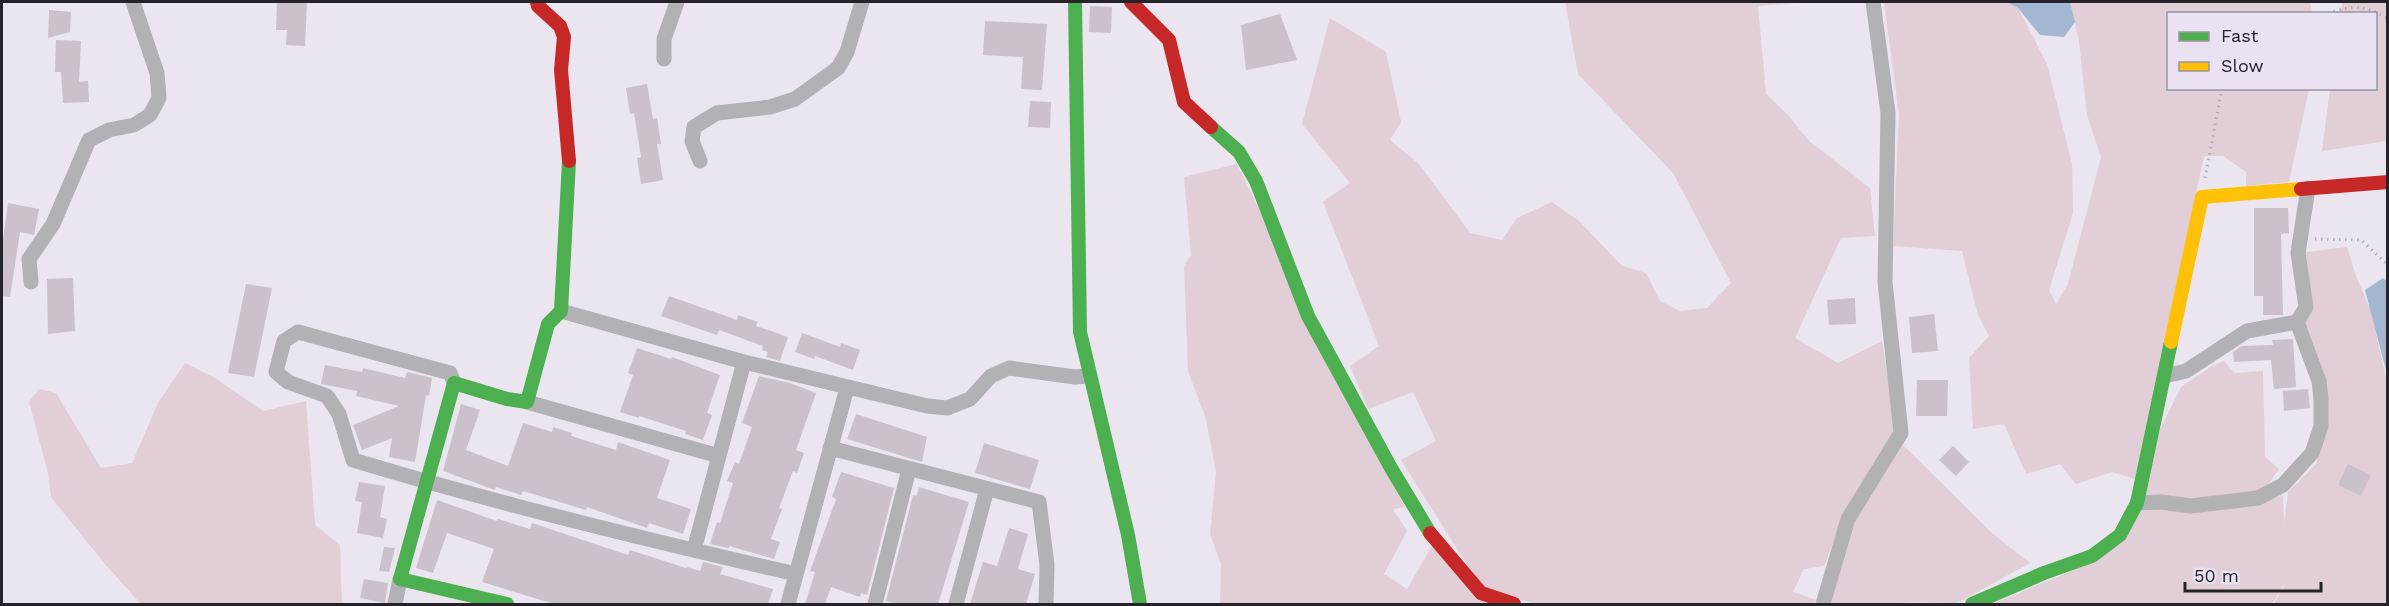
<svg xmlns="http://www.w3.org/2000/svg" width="2389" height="606" viewBox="0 0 2389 606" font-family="'Work Sans',sans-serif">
  <rect width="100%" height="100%" fill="#eae5ef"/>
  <!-- green -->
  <path fill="#e2ced6" d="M1565,2H1807L1758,6L1766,94L1788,115L1809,141L1870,188L1875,236L1841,238L1795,338L1838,363L1882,341L1896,431L1842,519L1824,566L1804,569L1793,592L1816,600L1813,604H1536L1483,590L1401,460L1436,441L1413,392L1368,409L1350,366L1379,346L1323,202L1350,183L1302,124L1330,18L1386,52L1401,122L1390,140L1419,164L1470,233L1502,240L1517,218L1552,202L1579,221L1622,266L1646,273L1660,301L1680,311L1707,308L1731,283L1673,173L1578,74Z
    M1884,2H2007L2018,8L2047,64L2072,164L2073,213L2049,290L2056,304L2068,284L2101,157L2087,115L2079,41L2070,2H2310L2312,13L2168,14V88L2309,89L2289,182L2246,186V172L2223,156H2204L2135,479L2112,472L2076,484L2060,464L2026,474L2004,424L1973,429L1969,358L1989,336L1978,315L1962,251L1893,246L1899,115Z
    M2343,2H2387V141L2322,151L2330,89L2376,88V14L2340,13Z
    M1237,164L1405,507L1393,509L1407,531L1384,574L1407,589L1432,546L1495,604H1220L1221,564L1210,534L1216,472L1206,419L1188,371L1184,266L1191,255L1184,177Z
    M2347,247L2356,276L2371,311L2387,382V604H2274L2287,580L2272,604H1992L2096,561L2140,512L2160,505L2262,500L2283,496L2284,523L2288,492L2317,463L2324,386L2297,322L2306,307L2298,253Z
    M2224,361L2235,373L2263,371L2265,457L2279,469L2264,490L2188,502L2143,494L2156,438L2181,387L2212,366Z
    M185,363L215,378L263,411L306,401L315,525L340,545L342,604H141L104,563L51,497L48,473L29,402L39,389L56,393L101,468L132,463L158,403Z
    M1903,445L1992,533L2030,563L1957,603L1914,602L1886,604H1830L1855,522Z"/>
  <!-- water -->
  <path fill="#a4b7d0" d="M2007,2H2070L2075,22L2064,37L2040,35L2018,8Z
    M2383,278L2387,281V374L2365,290Z"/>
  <!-- building -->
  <path fill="#cbc1cb" d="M277,2H307L305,46L286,45L287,30H276Z
    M1090,6L1112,7L1111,33L1089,32Z
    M49,10L71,12L70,32L48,38Z
    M1280,14L1297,60L1246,70L1241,25Z
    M985,21L1047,24L1042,90L1021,89L1023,57L983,55Z
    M56,40L81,41L79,82L88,81L89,102L63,103L61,72H55Z
    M647,84L653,119L657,118L661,144H657L663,180L641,184L637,158L641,157L634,113L630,114L626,88Z
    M1030,101L1051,102L1050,128L1028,127Z
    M8,203L39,209L34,235L20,232L10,297L2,296V248Z
    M2254,208H2288L2289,233L2281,234L2283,315H2263V296H2254Z
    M73,278L75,331L48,334L47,279Z
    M246,284L272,288L254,377L228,373Z
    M669,296L737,320L738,315L758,322L756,326L788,337L780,361L766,357L768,352L762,350L763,346L719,330L717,335L661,316Z
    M1855,298L1856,324L1829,325L1827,300Z
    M1934,314L1938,351L1912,353L1909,317Z
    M802,333L840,347L841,343L860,350L853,370L815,356L814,359L795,352Z
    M2293,339L2296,387L2274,389L2271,360L2234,362L2233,352L2241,346L2273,345L2272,340Z
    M637,348L671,359L672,357L720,375L707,413L712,415L703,440L685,434L686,431L639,416V418L620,412L633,375L628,373Z
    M325,365L362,372L363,368L405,378L407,372L432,378L429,396L426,395L415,462L389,457L392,438L362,450L353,425L399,406L356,396L357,391L321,384Z
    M759,376L790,383L816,393L796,450L804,453L797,473L793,471L779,508L782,509L771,539L780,542L774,559L729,546V548L710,544L717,522L720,523L733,483L727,481L735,462L739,464L752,427L742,423Z
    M1917,380H1948L1947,416H1916Z
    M2308,389L2310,408L2284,411L2283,391Z
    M461,404L480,410L466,450L508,466L523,423L552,432L553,427L572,433L571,436L616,450L618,442L670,460L657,498L691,509L683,534L649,523L647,528L587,507L586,510L523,491L521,495L496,487L495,490L443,471Z
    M856,414L927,437L922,462L847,439Z
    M984,443L1039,460L1030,489L975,473Z
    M1953,446L1969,462L1956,476L1939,460Z
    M2348,464L2371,475L2361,496L2338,485Z
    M841,472L894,488L867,595L861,593L860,597L831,587L825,604H805L815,572L810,571L836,499L832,497Z
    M359,482L385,486L380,517L387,519L383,538L357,533L362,502L355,501Z
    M919,487L969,502L938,604H898L886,601L913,495L917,496Z
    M437,500L497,521L498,519L530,529L532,523L628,555L630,550L686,568L687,567L700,571L703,562L723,567L720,574L773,589L768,604H554L482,582L494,549L447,533L433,573L416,568Z
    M1009,528L1028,534L1018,569L1035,574L1026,604H970L983,562L997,566Z
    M384,547L395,548L389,572L379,571Z
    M364,579L388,583L385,603L360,598Z"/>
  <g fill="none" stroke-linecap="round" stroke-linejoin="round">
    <!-- path -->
    <path stroke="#b0afb4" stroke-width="3" stroke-dasharray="1.5 4.5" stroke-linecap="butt" d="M2328,14C2352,4 2365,5 2388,19
      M2205,178L2222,88
      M2315,239L2361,240L2388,265"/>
    <!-- street -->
    <path stroke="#b2b1b5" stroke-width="15" d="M664,59V39L677,2
      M700,161L692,141L694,127L717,113L770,107L795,99L838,68L847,52L862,2
      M31,282L29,259L53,224L89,140L109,130L134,125L150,115L159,98L157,73L133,2
      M561,311L744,362L927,406L947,408L970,399L991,376L1009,368L1075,377L1088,376
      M2297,322L2306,307L2298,253L2308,188
      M454,383L450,373L298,332L284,341L276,372L288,382L327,396L339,414L353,460C499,504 648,540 796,574
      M527,402L719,456
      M830,448L1039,502L1047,565L1046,604
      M2137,503L2161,502L2191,506L2258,498L2283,485L2312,453L2321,426V399L2319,381L2297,322L2247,331L2186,371L2165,376
      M694,550L744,362
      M395,604L400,579
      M788,604L847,388
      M875,604L909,469
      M956,604L987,489
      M1823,604L1848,519L1901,433L1885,282L1888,113L1873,2"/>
    <!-- fast -->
    <path stroke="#4caf50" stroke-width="14" d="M1075,2L1080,332L1128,535L1140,604
      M1211,127L1239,152L1256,181L1308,316L1391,468L1430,533
      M507,604L400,579L454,383L507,399L527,402L548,324L561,311L569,161
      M1972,604L2044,573L2092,556L2120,535L2137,503L2171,342"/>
    <!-- slow -->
    <path stroke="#ffc107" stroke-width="14" d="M2171,342L2202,197L2301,189"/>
    <!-- jam -->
    <path stroke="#c62828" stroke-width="14" d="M537,2L538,6L560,26L564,37L561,70L569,161
      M1131,2L1169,40L1184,102L1211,127
      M2301,189L2388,182
      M1430,533L1481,593L1514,604"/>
  </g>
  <!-- border -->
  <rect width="2389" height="606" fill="none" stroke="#252229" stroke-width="6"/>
  <!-- legend -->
  <rect x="2167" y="12" width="210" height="78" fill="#eae1f3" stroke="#9b95a2" stroke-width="1.5"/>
  <rect x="2179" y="32" width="30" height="9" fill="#4caf50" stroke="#9b95a2" stroke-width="1.5"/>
  <text x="2221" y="42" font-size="18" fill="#252229">Fast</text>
  <rect x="2179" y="62" width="30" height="9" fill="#ffc107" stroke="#9b95a2" stroke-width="1.5"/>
  <text x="2221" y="72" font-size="18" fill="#252229">Slow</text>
  <!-- scale -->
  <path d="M2185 582v9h136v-9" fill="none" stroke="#252229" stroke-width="3"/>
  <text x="2194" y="582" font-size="18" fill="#252229" stroke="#eae1f3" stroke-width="4.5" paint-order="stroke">50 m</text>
</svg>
